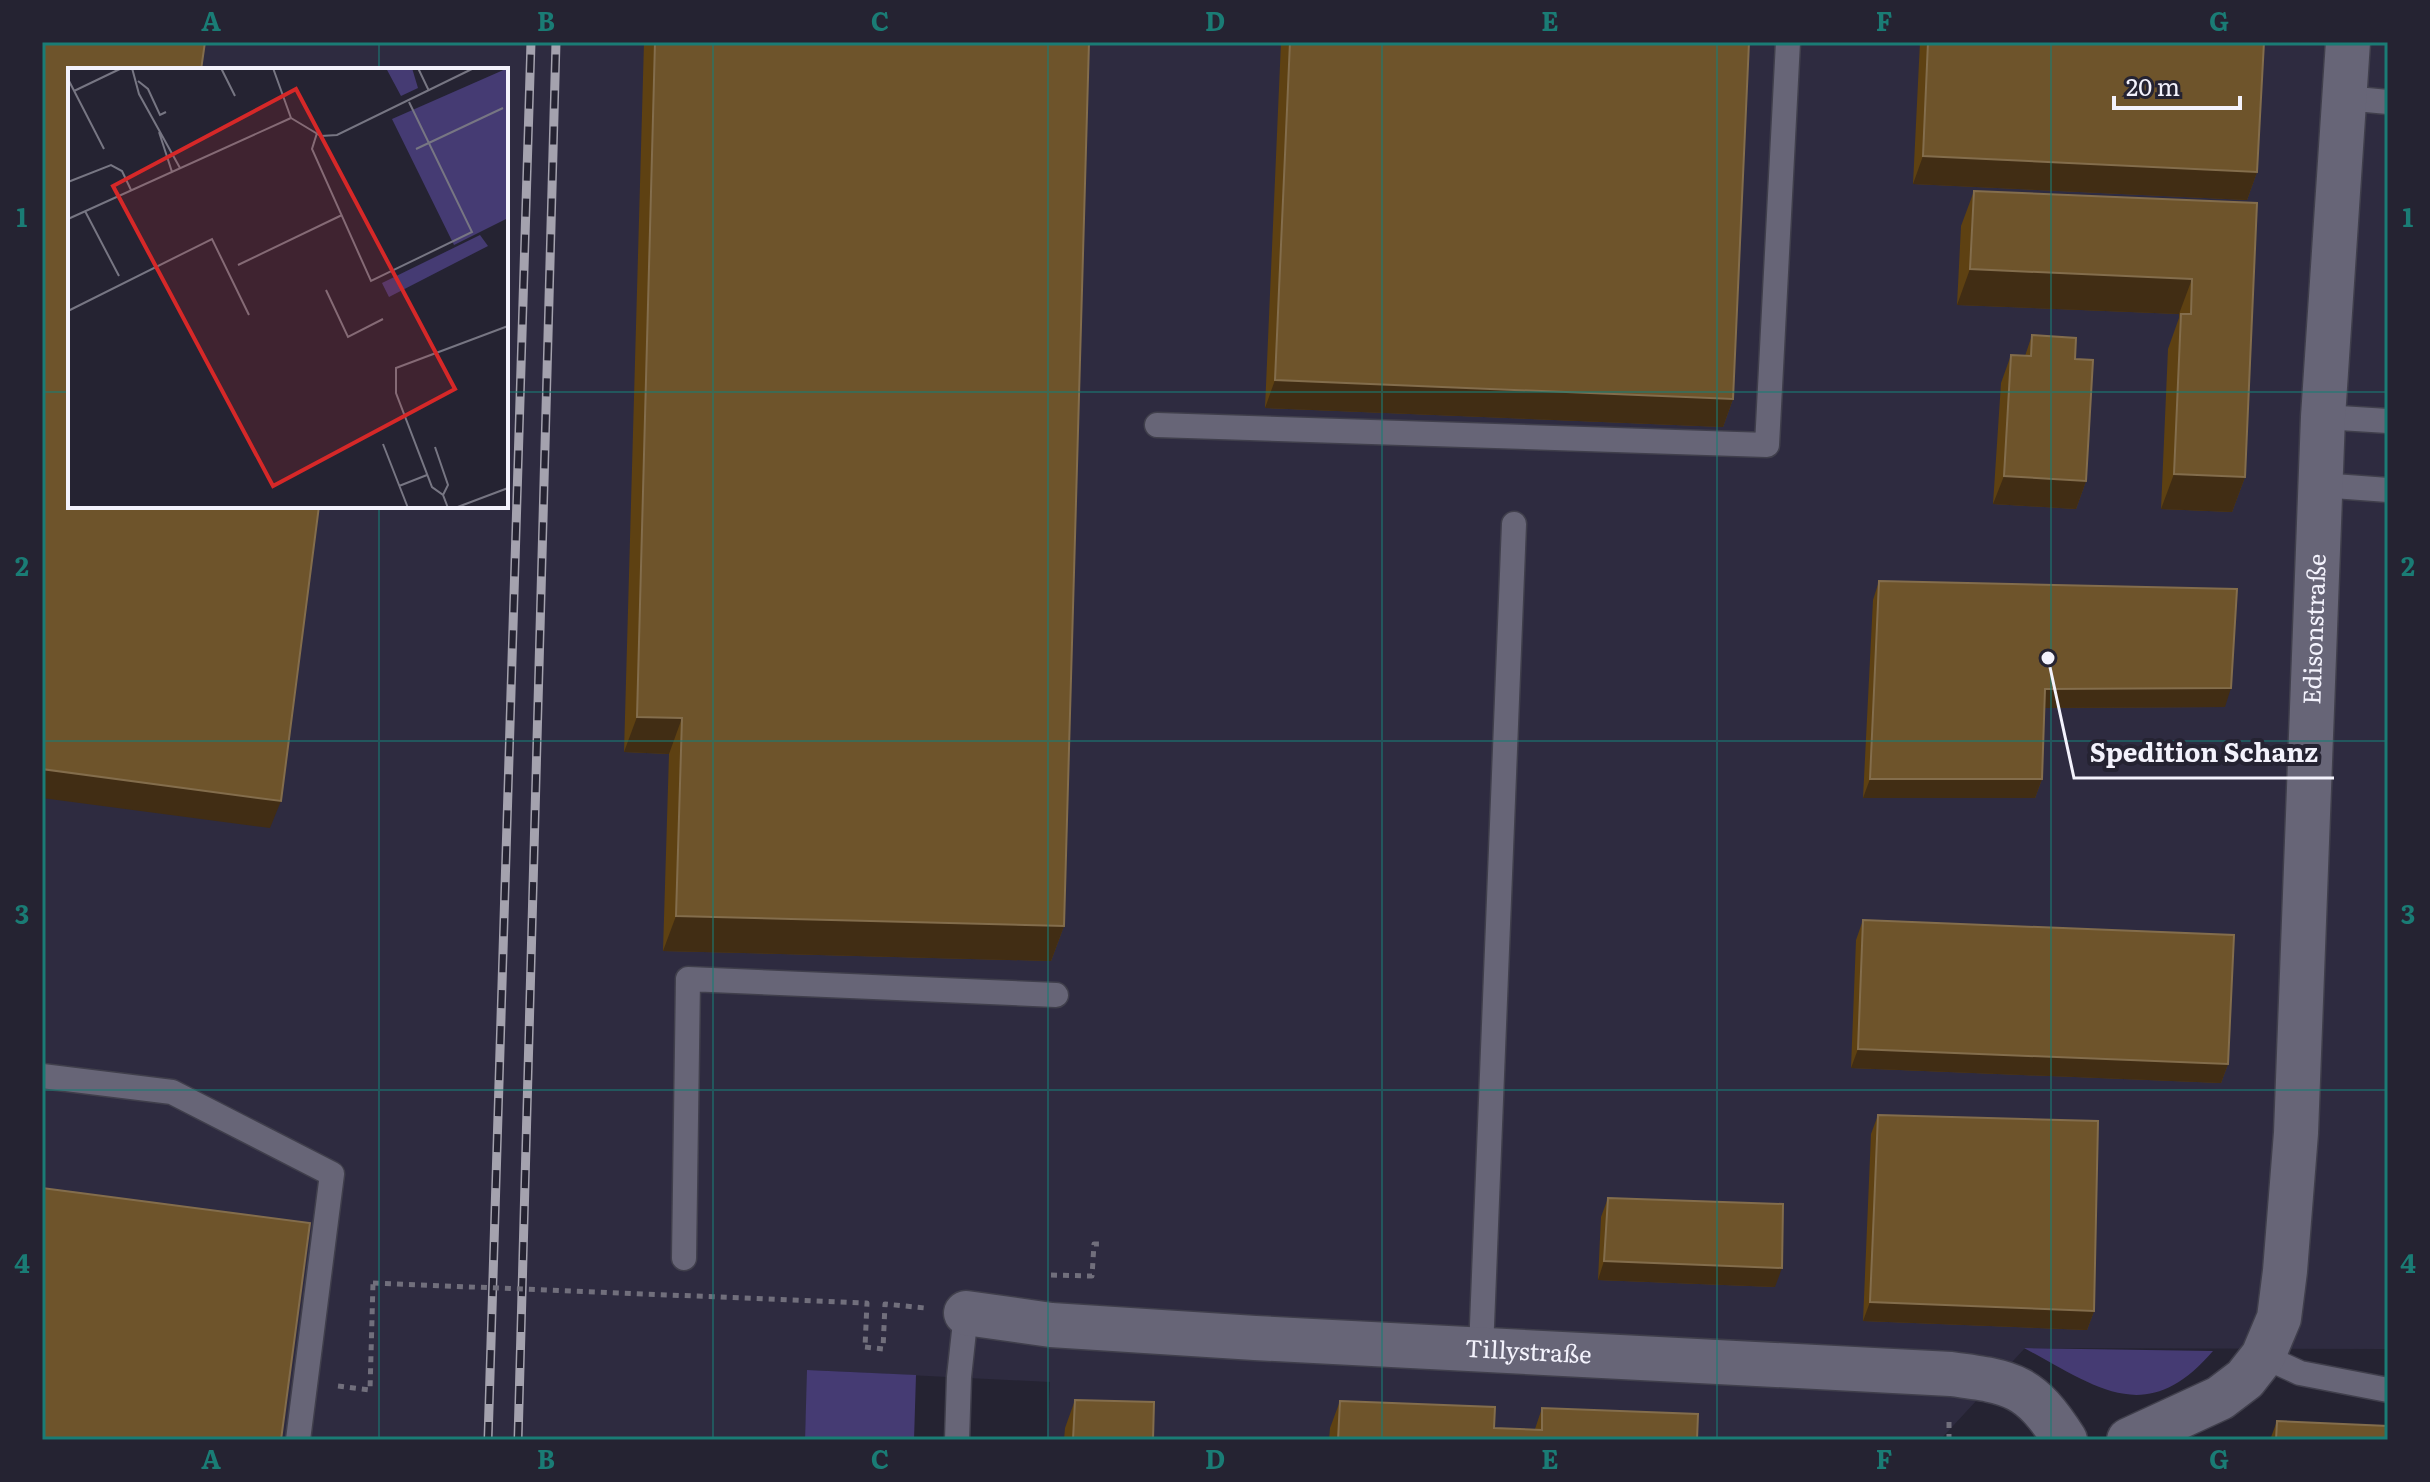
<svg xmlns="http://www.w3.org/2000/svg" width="2430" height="1482" viewBox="0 0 2430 1482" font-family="Literata,serif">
  <rect width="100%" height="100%" fill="#252332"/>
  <!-- built -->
  <path fill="#2e2b40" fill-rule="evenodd" d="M42,42H2388V1349L2025,1348L1940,1440H1047L1050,1382L808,1370L805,1440H42ZM70,70H506V506H70Z"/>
  <!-- green -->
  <path fill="#453b73" d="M2024,1348L2213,1351C2146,1429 2097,1387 2024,1348Z
    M807,1370L916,1375L914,1440H805Z"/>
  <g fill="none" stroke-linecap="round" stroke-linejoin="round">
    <!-- service casing -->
    <g stroke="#403f4c" stroke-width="27">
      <path id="service" d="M2345,98L2388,102
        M2323,417L2388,421
        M1157,425L1767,445L1788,42
        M2320,485L2388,490
        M42,1076L172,1092L332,1174L298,1440
        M684,1258L688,979L1056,995
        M1481,1350L1514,524
        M2263,1356L2300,1373L2388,1390
        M957,1440L959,1377L966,1313"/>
    </g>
    <!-- minor casing -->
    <g stroke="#403f4c" stroke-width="47">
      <g id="minor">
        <path id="s1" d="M966,1313L1051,1325L1255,1338L1951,1374C2013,1382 2030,1385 2065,1440"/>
        <path id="s2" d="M2129,1440L2220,1398L2245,1379L2263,1356L2279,1318L2285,1271L2296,1133L2323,417L2348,42"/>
      </g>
    </g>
    <!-- path -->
    <path stroke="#716f7c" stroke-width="5" stroke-dasharray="6 6" stroke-linecap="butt" d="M1051,1275L1092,1276L1094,1244H1102
      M865,1347L883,1349L885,1304L925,1308
      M338,1386L370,1390L373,1283
      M1949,1440V1417"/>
    <!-- service -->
    <use href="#service" stroke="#676577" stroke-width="24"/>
    <!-- minor -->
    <use href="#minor" stroke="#676577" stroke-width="44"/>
    <!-- rail casing -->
    <g stroke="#a4a2ae" stroke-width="9">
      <path id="rail" d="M488,1440L531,42
        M518,1440L556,42"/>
    </g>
    <!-- rail -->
    <use href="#rail" stroke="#252332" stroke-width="6" stroke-dasharray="18" stroke-linecap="butt"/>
    <!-- path-bridge -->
    <path stroke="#716f7c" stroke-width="5" stroke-dasharray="6 6" stroke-linecap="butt" d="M373,1283L867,1303L865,1347"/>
  </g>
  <!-- wall -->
  <path fill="#5e4112" d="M644,42H1089L1064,926L1051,961L663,951L669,754L624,752Z
    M1281,42H1749L1733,399L1723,427L1265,408Z
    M1920,42H2264L2257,172L2247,200L1913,184Z
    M1974,191L2257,203L2245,477L2232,512L2161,509L2168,349L2179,318V314L1957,305L1961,226Z
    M2032,335L2075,359L2086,481L2076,509L1993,504L2001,383L2011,355L2025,356Z
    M1879,581L2225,707L2044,708L2042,779L2035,798H1863L1873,600Z
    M1863,920L2228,1064L2221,1083L1851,1068L1856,940Z
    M1878,1115L2094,1311L2087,1330L1863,1321L1871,1134Z
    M1608,1198L1775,1287L1598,1280L1601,1217Z
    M1075,1400L1153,1440H1064L1065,1428Z
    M1340,1401L1494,1428L1535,1429L1542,1408L1697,1440H1329L1330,1428Z
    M2277,1421L2388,1440H2270Z"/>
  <!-- shaded-wall -->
  <path fill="#412d14" d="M1923,156L2257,172L2247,200L1913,184Z
    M1970,269L2192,279L2179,314L1957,305Z
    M1275,380L1733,399L1723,427L1265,408Z
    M2174,474L2245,477L2232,512L2161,509Z
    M2004,476L2086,481L2076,509L1993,504Z
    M2231,688L2225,707L2038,708L2045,689Z
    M637,717L682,718L669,754L624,752Z
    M42,769L281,801L270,828L42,798Z
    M1870,779H2042L2035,798H1863Z
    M676,916L1064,926L1051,961L663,951Z
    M1858,1049L2228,1064L2221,1083L1851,1068Z
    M1604,1261L1782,1268L1775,1287L1598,1280Z
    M1870,1302L2094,1311L2087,1330L1863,1321Z"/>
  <!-- building -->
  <path fill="#6e542b" stroke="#836d4c" stroke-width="2" d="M42,42H205L201,70H70V506H319L281,801L42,769Z
    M655,42H1089L1064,926L676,916L682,718L637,717Z
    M1290,42H1749L1733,399L1275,380Z
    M1928,42H2264L2257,172L1923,156Z
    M1974,191L2257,203L2245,477L2174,474L2181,314H2191L2192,279L1970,269Z
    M2032,335L2076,338L2075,359L2093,360L2086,481L2004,476L2011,355L2031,356Z
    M1879,581L2237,589L2231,688L2045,689L2042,779H1870Z
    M1863,920L2234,935L2228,1064L1858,1049Z
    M1878,1115L2098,1121L2094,1311L1870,1302Z
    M42,1188L310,1223L281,1440H42Z
    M1608,1198L1783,1204L1782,1268L1604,1261Z
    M1075,1400L1154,1402L1153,1440H1073Z
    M1340,1401L1495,1407L1494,1428L1542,1430V1408L1698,1414L1697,1440H1338Z
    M2277,1421L2388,1426V1440H2276Z"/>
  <!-- grid -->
  <path fill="none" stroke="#1a7c75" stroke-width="2" stroke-opacity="0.55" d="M379,42V70M713,42V1440M1048,42V1440M1382,42V1440M1717,42V1440M2051,42V1440M42,392H70M506,392H2388M379,506V1440M42,741H2388M42,1090H2388"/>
  <g text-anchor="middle" stroke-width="8" stroke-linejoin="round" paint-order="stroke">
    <!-- street labels -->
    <g font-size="24" fill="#f3f2fc" stroke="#252332">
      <text dy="8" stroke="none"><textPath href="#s2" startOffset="892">Edisonstraße</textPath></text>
      <text dy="8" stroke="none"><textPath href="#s1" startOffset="564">Tillystraße</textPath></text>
    </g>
  </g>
  <!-- overview -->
  <g transform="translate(68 68)">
    <rect width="440" height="440" fill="#252332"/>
    <path d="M318,0H344L350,20L333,28ZM440,0V150L386,177L324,51ZM412,167L420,178L321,229L314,215Z" fill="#453b73"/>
    <path fill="none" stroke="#777683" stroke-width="2" d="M64,0L71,26L112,100M153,0L167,28M205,0L223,50M350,0L361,23M0,11L36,81M70,13L80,21L92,47L98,44M6,23L54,0M223,50L253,68L269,67L406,0M91,64L104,104M249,65L244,81L303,213L404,164L341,34M348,81L435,40M0,114L43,97L54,103L63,122M17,143L51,208M0,151L223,50M170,197L274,147M258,222L280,269L315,251M0,243L144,171L181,247M315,376L340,440M367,379L380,417L375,427M331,418L359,407M380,440L375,427L364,419L328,325V300L440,258M387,440L440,420"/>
    <path fill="#d62828" fill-opacity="0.15" stroke="#d62828" stroke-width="4" d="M228,21L387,321L205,418L45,118Z"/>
    <rect width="440" height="440" fill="none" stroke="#f3f2fc" stroke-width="4"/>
  </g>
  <!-- callouts -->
  <path fill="none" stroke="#f3f2fc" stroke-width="3" d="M2048 658L2074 778H2334"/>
  <circle fill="#f3f2fc" stroke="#252332" stroke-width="3" cx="2048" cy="658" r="8"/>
  <g font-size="26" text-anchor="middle" font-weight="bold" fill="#f3f2fc" stroke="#252332" stroke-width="8" stroke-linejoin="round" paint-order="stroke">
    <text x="2204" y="762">Spedition Schanz</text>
  </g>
  <!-- border -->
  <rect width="2430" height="1482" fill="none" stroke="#252332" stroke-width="88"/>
  <!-- scale -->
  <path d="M2114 96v12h126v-12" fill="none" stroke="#f3f2fc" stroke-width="4"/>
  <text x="2126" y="96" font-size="24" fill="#f3f2fc" stroke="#252332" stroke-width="6" paint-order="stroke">20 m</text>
  <rect x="44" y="44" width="2342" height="1394" fill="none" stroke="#1a7c75" stroke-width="3"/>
  <g font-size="26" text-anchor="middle" font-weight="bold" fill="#1a7c75">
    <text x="211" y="31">A</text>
    <text x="546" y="31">B</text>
    <text x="880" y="31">C</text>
    <text x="1215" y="31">D</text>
    <text x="1550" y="31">E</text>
    <text x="1884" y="31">F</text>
    <text x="2219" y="31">G</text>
    <text x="22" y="227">1</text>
    <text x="2408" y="227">1</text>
    <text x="22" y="576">2</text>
    <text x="2408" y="576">2</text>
    <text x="22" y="924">3</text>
    <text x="2408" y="924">3</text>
    <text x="22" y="1273">4</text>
    <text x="2408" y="1273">4</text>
    <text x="211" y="1469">A</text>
    <text x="546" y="1469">B</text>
    <text x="880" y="1469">C</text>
    <text x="1215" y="1469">D</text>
    <text x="1550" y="1469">E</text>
    <text x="1884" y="1469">F</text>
    <text x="2219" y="1469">G</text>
  </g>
</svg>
